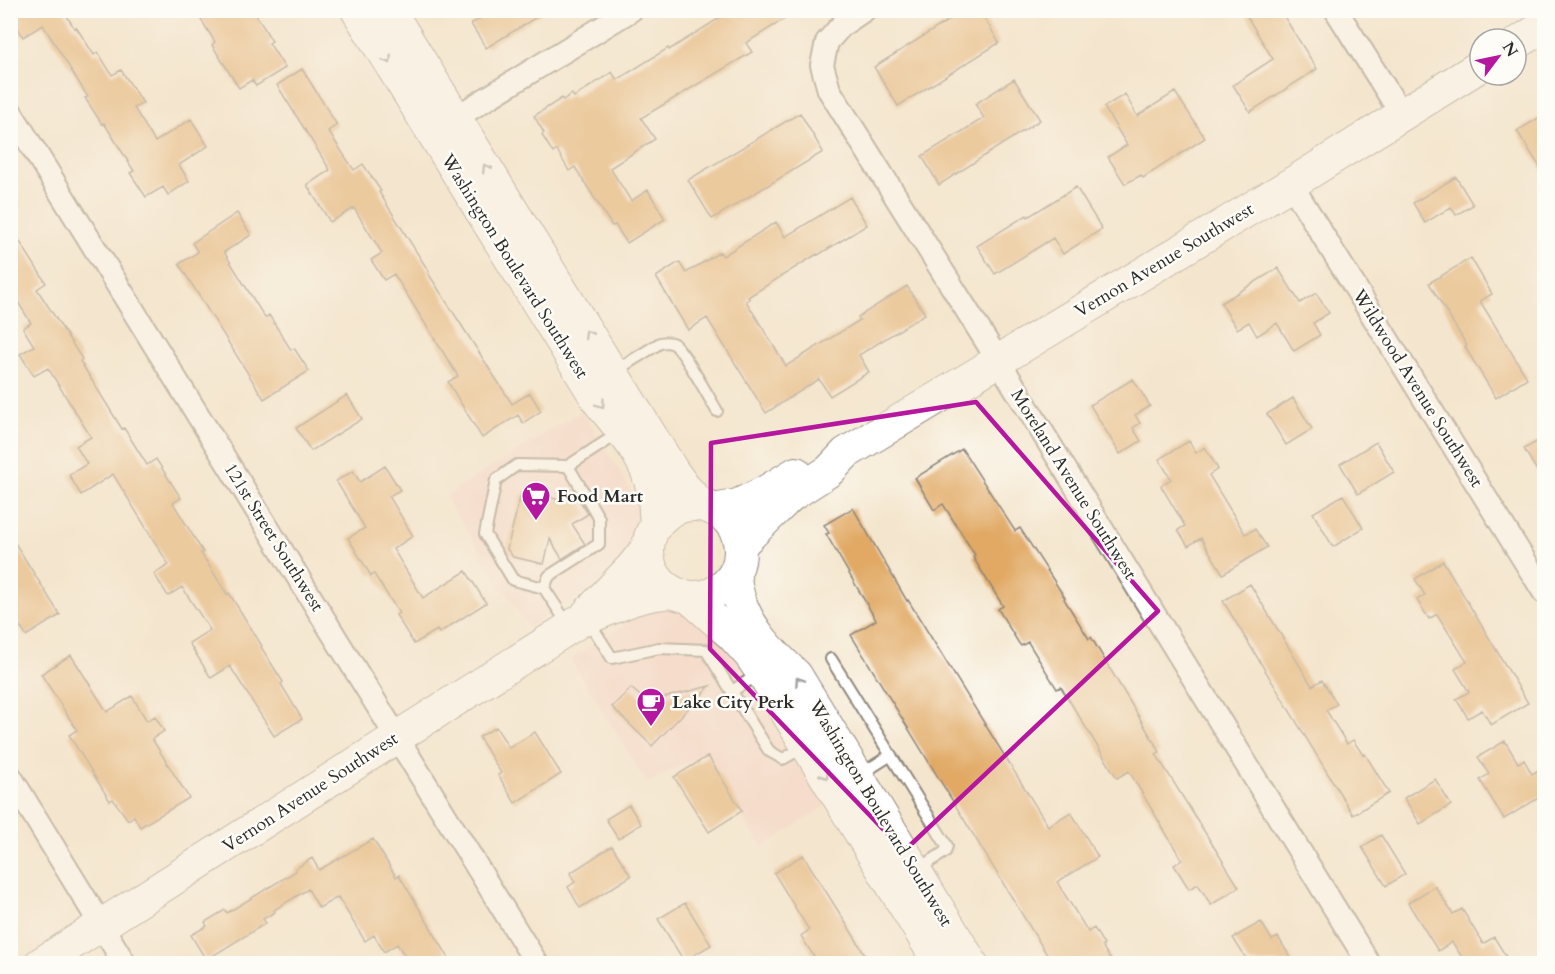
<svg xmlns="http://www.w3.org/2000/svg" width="1555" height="974" viewBox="0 0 1555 974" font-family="Cardo,serif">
  <rect width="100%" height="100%" fill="#fdfcf7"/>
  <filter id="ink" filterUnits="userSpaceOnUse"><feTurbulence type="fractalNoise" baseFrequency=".0167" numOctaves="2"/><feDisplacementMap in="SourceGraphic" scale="12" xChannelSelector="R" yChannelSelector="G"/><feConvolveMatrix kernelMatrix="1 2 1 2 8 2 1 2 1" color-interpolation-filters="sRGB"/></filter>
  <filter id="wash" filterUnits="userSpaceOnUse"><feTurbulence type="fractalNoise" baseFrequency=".008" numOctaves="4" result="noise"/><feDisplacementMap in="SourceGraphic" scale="24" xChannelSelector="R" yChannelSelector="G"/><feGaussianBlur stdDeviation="1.35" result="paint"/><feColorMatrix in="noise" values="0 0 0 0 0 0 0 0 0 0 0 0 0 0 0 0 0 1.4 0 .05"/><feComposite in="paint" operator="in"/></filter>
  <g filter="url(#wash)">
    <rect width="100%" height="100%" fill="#f4e6ce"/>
    <!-- built -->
    <path fill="#f7d1c7" d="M582,411L664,543L528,628L445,496Z
      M674,594L707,608L830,803L762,848L703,753L647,784L570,659Z"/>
    <g id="blocks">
      <!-- building -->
      <path fill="#e1a963" d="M21,10H65L64,11L74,28L76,27L94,55L98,52L112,75L121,70L143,103L134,108L155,142L191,119L208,146L179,165L189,181L168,195L163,187L146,197L130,173L134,171L104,123L102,124L85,98L88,97L43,25L23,37L11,17Z
        M195,10H253L272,41L269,43L285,68L256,86L252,80L239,88L212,45L215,42Z
        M494,10H548L486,48L471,24Z
        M732,10H799L746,43L752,52L641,118L655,139L610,168L631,201L648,190L665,219L627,243L615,225L612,226L575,167L569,171L557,150L553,153L542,135L544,133L534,116L562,98L563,100L572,94L574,97L612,72L617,80L668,48L669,50Z
        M965,10H980L999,43L898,106L874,67Z
        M1243,10H1280L1317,69L1250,112L1233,85L1273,59Z
        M302,69L337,125L328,131L354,170L363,164L381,191L379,192L429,272L428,273L512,404L530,393L541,411L523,423L518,415L482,438L448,382L458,376L394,274L384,280L371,260L382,253L354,208L330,222L307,185L330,170L277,85Z
        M1014,79L1040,120L939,185L922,156L984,118L975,104Z
        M1175,92L1205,138L1143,178L1141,175L1125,184L1108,157L1127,145L1104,107L1125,94L1137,116Z
        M800,113L823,152L712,219L688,180Z
        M1545,114V175L1517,131Z
        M1456,177L1473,205L1456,215L1451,207L1425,223L1413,203Z
        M1076,187L1102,229L1063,254L1053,238L995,274L977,246L1027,215L1028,217Z
        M850,197L867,225L818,255L817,254L748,297L750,299L746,301L786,366L860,320L858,317L907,286L925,314L859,355L869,372L830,396L819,379L766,413L707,318L688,330L656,277L679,262L686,273L720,252L723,256L776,222L785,237Z
        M237,213L251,235L224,252L265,318L269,315L291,350L294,348L309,371L264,399L179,264L198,252L192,243Z
        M10,226L46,283L37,289L82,359L80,361L122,429L124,428L147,465L156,459L181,498L173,503L203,552L201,553L227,594L229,593L262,646L261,647L283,682L281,684L302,719L274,736L230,666L211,678L189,643L210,630L182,587L168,596L154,574L169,565L113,474L81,495L69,475L87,464L76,446L91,437L48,368L34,376L20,354L34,346L23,328L31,323L10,289Z
        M1471,258L1492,294L1480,301L1527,378L1496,398L1465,347L1467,346L1429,283Z
        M1278,268L1300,303L1316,293L1329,313L1313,323L1320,335L1294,351L1277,323L1257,336L1249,322L1237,329L1221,303Z
        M1133,379L1150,406L1135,415L1140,423L1133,428L1141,441L1120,454L1090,405Z
        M347,395L362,419L311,451L296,428Z
        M1293,398L1312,429L1286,445L1267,414Z
        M1545,437V484L1524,449Z
        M1189,441L1196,453L1205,447L1218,469L1209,475L1245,534L1255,529L1267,547L1223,574L1201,538L1188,546L1178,530L1185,526L1161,486L1171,479L1159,459Z
        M1376,442L1394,472L1358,494L1340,464Z
        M962,449L1015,531L1020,528L1065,598L1064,599L1089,639L1091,637L1160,752L1156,754L1239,887L1211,905L1198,884L1189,889L1174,865L1182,860L1129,771L1117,778L1061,687L1057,689L1028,642L1021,646L1018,642L998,609L1003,606L973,557L975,555L943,504L934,510L915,478Z
        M385,466L400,490L389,496L413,536L393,549L423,598L466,571L486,603L439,633L437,630L414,644L396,615L399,613L374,574L371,576L348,538L365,528L336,481L353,471L360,482Z
        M574,491L588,514L572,524L585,544L562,559L550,539L544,564L513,557L507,549L521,494L530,496L531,493L560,500Z
        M1343,495L1363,528L1333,547L1313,513Z
        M853,508L907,601L908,600L1048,826L1071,812L1098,857L1057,882L1088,932L1094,928L1104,945L1102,946L1113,963H1052L851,635L876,620L826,534L829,533L824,525Z
        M10,535L60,615L26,636L10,610Z
        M1443,561L1528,703L1491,725L1482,710L1468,718L1456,699L1469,692L1455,669L1467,662L1437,614L1429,619L1417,600L1425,595L1415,579Z
        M1250,584L1312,686L1322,680L1337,704L1326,710L1347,744L1353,740L1363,755L1365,754L1389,793L1353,815L1223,601Z
        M71,655L107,712L132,696L147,721L155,716L164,731L152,739L189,798L140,827L134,816L128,820L113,799L110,801L69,735L77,730L41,674Z
        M710,686L652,746L612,707L631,688L647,702Z
        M496,727L509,748L535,732L561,774L515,803L498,775L501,773L479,737Z
        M1505,741L1518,763L1524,760L1532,774L1545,766V794L1504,819L1480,780L1489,774L1478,757Z
        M708,756L742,811L709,832L674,777Z
        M1435,779L1451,805L1420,824L1404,798Z
        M629,805L641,824L618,839L606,819Z
        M1381,835L1405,874L1386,886L1362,847Z
        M373,839L396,877L399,875L452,963H410L397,944L384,952L374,935L365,941L338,897L319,908L308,889L274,910L275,912L263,919L266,923L206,960L191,935L207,926L205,922L225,910L227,913L296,871L295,869L312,858L319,870Z
        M612,846L631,876L580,908L568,887L575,882L570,873Z
        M803,855L857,941L870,963H818L801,936L809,930L774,873Z
        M1435,886L1453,914L1462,909L1483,944L1494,937L1510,963H1451L1462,957L1452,942L1438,951L1408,903Z
        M685,903L711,945L684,961L658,919Z
        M1261,922L1272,940L1278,937L1294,963H1249L1233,938Z"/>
    </g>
  </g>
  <g filter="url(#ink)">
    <use href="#blocks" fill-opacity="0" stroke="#90887c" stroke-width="1.5"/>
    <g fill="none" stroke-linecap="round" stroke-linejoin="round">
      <!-- lane casing -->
      <g stroke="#90887c" stroke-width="14">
        <path id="lane" d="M615,371L660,343C665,342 670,342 674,344C684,351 709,398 717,411
          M544,588L549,576L599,544V518L568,466
          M588,620L612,658L659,648L706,650L769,751L783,759L804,747
          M569,626L544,588L513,580L485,534L496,480L517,465L568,466L619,433
          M831,659L947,846L945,852L917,870
          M732,691L759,674
          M861,774L891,755"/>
      </g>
      <!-- street casing -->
      <g stroke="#90887c" stroke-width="26">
        <path id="street" d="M864,10L842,25L827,42L822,65L829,90L998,360L1369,964
          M1336,10L1402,115
          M10,111L537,964
          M455,118L631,10
          M1291,184L1544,592
          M10,776L125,964"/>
      </g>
      <!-- secondary casing -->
      <g stroke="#90887c" stroke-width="34">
        <path id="secondary" d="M357,10L599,402C621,430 646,456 653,492C655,503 655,514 656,525
          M389,10L672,470L685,488L701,505
          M1516,44L1544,26
          M648 551a46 46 0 1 1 92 0a46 46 0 1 1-92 0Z
          M715,510L738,505L765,492L796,473
          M740,545L790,496L829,471L846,453L1291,184L1480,66
          M734,574C736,583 737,592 740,601C750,631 773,654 796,675L972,964
          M689,597L732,635L750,655L765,677L940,964
          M587,614L633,566L647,548
          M40,964L580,621L634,599L650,595L672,592"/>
      </g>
      <!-- lane -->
      <use href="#lane" stroke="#fff" stroke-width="10"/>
      <!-- street -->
      <use href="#street" stroke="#fff" stroke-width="22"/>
      <!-- secondary -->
      <use href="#secondary" stroke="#fff" stroke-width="32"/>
    </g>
    <!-- one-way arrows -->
    <defs><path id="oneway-chevron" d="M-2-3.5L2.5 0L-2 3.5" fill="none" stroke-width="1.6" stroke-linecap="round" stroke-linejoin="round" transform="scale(1.5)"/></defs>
    <g stroke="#a0a0a0">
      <use href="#oneway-chevron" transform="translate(388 60) rotate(58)"/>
      <use href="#oneway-chevron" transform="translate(486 168) rotate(-122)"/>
      <use href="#oneway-chevron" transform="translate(588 334) rotate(-122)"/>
      <use href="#oneway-chevron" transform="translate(601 404) rotate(54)"/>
      <use href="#oneway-chevron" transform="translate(799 681) rotate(-124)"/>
      <use href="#oneway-chevron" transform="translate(825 775) rotate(59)"/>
    </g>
  </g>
  <!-- marked area -->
  <path d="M0 0H1555V974H0ZM976,402L1158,611L904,851L710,649L711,443Z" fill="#f4e6ce" fill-opacity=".55" fill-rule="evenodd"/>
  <path fill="none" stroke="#b5179e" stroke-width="4.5" stroke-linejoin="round" d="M976,402L1158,611L904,851L710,649L711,443Z"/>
  <!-- icons -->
  <defs>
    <g id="supermarket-pin" transform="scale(1.5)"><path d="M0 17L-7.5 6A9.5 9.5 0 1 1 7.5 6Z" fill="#b5179e" stroke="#fdfcf7"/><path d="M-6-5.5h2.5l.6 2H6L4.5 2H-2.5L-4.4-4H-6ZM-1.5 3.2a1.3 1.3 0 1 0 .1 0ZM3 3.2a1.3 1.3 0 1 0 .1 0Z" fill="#fff"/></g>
    <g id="cafe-pin" transform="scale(1.5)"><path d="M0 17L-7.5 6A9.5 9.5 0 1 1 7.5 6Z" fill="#b5179e" stroke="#fdfcf7"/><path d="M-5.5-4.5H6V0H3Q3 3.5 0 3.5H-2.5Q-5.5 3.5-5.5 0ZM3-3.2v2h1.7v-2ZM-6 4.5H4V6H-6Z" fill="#fff"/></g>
  </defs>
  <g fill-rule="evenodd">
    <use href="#supermarket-pin" x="536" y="496"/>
    <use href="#cafe-pin" x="651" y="702"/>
  </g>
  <g text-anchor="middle" stroke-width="5" stroke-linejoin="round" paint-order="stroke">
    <!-- street labels -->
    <g font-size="18" fill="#2b2b2b" stroke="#fdfcf7">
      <text transform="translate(1164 260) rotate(-31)" y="6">Vernon Avenue Southwest</text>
      <text transform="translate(515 266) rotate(58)" y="6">Washington Boulevard Southwest</text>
      <text transform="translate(1418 388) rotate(58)" y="6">Wildwood Avenue Southwest</text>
      <text transform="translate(1074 484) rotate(58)" y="6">Moreland Avenue Southwest</text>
      <text transform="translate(274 537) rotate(58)" y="6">121st Street Southwest</text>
      <text transform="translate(310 792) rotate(-33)" y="6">Vernon Avenue Southwest</text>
      <text transform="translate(881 813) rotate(59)" y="6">Washington Boulevard Southwest</text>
    </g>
    <!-- poi labels -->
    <g font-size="18" font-weight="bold" fill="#2b2b2b" stroke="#fdfcf7" text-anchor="start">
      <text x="557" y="502">Food Mart</text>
      <text x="672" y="708">Lake City Perk</text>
    </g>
  </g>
  <!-- margin -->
  <rect width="1555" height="974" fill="none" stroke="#fdfcf7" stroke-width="36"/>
  <!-- north arrow -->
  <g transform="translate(1498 57) rotate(58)"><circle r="28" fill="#fdfcf7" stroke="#a9a8a5" stroke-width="1.5"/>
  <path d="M0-4.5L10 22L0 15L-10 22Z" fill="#b5179e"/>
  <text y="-9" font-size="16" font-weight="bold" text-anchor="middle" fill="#2b2b2b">N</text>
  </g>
</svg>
